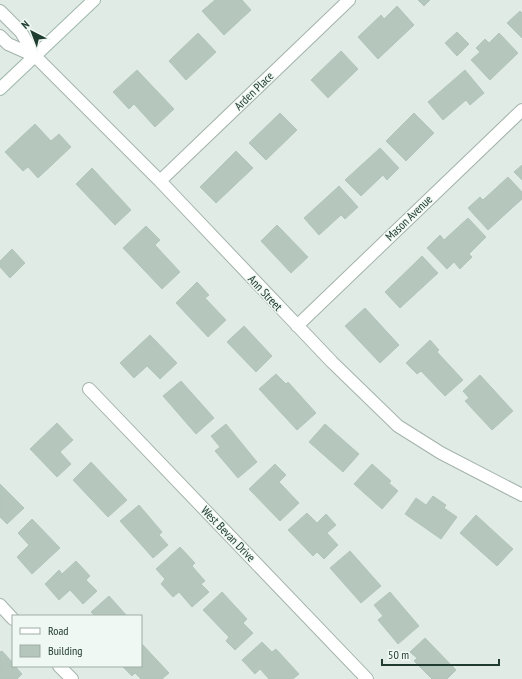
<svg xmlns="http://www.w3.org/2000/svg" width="522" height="679" viewBox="0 0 522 679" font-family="'PT Sans Narrow',sans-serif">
  <rect width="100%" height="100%" fill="#e0ebe5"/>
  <!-- building -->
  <path fill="#b5c6bd" stroke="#b2c5bb" d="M215,0H242L251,10L224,35L202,11Z
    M418,0H430L424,6Z
    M397,6L414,25L378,59L358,37L381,15L384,19Z
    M520,11L522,13V38L507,23Z
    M457,32L469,44L457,56L445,43Z
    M198,33L216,52L186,80L169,61Z
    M499,33L518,53L490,80L471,60L480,52L476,48L485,39L489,43Z
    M341,51L358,69L328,98L311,80Z
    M137,70L174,109L155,127L134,104L129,109L113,92Z
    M465,70L484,93L470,105L466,100L443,120L428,102Z
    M280,113L297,130L266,160L249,143Z
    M414,113L434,133L406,161L386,141Z
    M35,124L51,141L59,134L71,147L38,178L28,167L23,171L5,152Z
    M380,148L399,168L387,180L383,175L361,196L345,180Z
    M236,151L253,168L216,203L200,187Z
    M522,165V180L514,172Z
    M92,168L131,210L115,225L76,184Z
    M508,177L522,192V199L488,230L468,208L480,197L483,200Z
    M339,186L358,207L345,219L341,215L319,235L304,218Z
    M468,218L486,237L469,254L472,257L460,269L454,262L447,269L427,248L440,235L444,240Z
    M277,225L308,257L291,273L261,241Z
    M146,226L160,240L155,245L180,272L162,289L123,248Z
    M12,249L25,263L10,278L0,267V261Z
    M422,256L438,273L400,308L385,292Z
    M197,282L209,295L205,298L226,320L208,337L176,303Z
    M365,308L399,345L380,363L345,326Z
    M244,326L272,356L256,372L227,342Z
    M150,335L177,363L160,379L147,366L134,378L120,363Z
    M430,340L439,350L437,352L463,380L445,396L421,371L417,374L406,363Z
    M276,374L286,384L288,382L316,413L297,430L259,389Z
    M480,375L513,411L492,430L465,401L469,398L463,391Z
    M181,381L214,418L196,434L163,396Z
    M57,423L73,440L60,452L71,464L57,477L30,449Z
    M226,424L257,462L238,478L215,451L220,447L211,436Z
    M325,424L359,454L343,472L309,442Z
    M91,462L127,500L108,517L73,480Z
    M275,464L286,475L279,482L299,503L280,521L249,489Z
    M372,464L391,481L389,483L398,491L382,509L354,484Z
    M0,484L24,508L7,524L0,517Z
    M433,496L446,505L444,508L457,517L441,539L405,514L416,498L426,505Z
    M139,505L162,532L159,535L168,545L153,558L120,521Z
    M307,513L317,523L326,514L336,525L327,533L338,545L324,559L317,552L313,556L288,530Z
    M476,515L513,549L497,566L460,533Z
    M32,519L60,548L32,574L17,557L29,545L18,533Z
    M180,547L195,563L192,566L205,581L201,584L209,592L192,607L179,592L173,597L161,584L165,579L156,569Z
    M350,551L381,586L361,603L330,568Z
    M76,561L90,576L86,580L97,591L83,604L70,590L59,600L45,584L59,570L62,574Z
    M222,592L247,619L243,623L253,633L235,650L226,641L229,637L203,610Z
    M390,592L419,626L398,644L378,620L383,616L374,605Z
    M109,596L127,616H95L91,612Z
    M425,638L456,670L447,679H432L414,661L417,658L410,652Z
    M262,642L272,652L276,649L299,674L293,679H269L260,669L255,674L242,660Z
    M141,643L169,673L162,679H141L135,673L132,676L122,666H141Z
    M2,651L13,663V666H15L22,674L17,679H0V652Z"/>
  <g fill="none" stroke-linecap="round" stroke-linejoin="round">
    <!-- minor casing -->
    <g stroke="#a3b3ab" stroke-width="14">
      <path id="minor" d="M0,11L21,32L35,56L160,181L332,362L398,426L441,453L522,495
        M0,36L8,44L35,56
        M160,181L349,0
        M297,326L522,110
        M89,389L367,679
        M0,605L13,619
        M59,666L72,679"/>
    </g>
    <!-- secondary casing -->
    <g stroke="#9eb7ab" stroke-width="14">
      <path id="secondary" d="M0,89L94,0"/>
    </g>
    <!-- minor -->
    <use href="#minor" stroke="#fff" stroke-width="12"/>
    <!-- secondary -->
    <use href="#secondary" stroke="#fff" stroke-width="12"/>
  </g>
  <g text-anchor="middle" stroke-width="3" stroke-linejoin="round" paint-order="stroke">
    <!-- street labels -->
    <g font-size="12" fill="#203c31" stroke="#f0f8f3">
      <text transform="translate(254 91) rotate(-44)" y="4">Arden Place</text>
      <text transform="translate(409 218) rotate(-44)" y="4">Mason Avenue</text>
      <text transform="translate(265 293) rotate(47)" y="4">Ann Street</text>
      <text transform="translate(228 534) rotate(46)" y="4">West Bevan Drive</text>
    </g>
  </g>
  <!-- legend -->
  <rect x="12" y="615" width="130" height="52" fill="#f0f8f3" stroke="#9dada5"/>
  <rect x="20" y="628" width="20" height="6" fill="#ffffff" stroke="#9dada5"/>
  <text x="48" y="635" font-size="12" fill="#203c31">Road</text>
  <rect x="20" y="645" width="20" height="12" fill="#b5c6bd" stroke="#9dada5"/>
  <text x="48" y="655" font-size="12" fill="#203c31">Building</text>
  <!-- north arrow -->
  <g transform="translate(32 32) rotate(318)" stroke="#f0f8f3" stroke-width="3" paint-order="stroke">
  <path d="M0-3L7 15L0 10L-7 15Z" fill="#203c31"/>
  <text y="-6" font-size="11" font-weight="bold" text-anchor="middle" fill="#203c31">N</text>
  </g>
  <!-- scale -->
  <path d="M382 659v6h117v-6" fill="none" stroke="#203c31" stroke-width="2"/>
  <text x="388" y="659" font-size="12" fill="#203c31" stroke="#f0f8f3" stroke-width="3" paint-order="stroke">50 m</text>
</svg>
